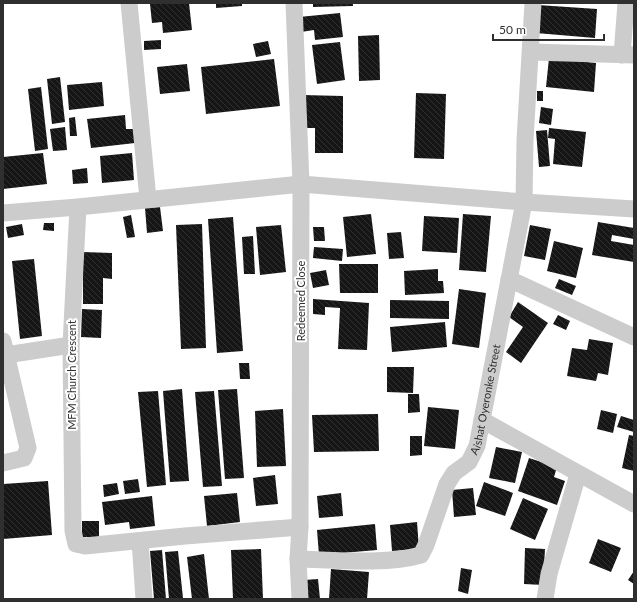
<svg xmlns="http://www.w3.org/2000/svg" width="637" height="602" viewBox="0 0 637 602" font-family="Lato,sans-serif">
  <defs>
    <pattern id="building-back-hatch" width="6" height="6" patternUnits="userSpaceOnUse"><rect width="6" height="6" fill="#161616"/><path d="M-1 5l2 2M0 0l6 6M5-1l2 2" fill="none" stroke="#303030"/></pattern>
  </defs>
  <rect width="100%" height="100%" fill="#fff"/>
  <!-- building -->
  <path fill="url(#building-back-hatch)" d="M160,3H189L192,30L163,33L162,22L152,23L150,4Z
    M216,3H242V6L216,8Z
    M313,3H353V6L313,7Z
    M538,5L597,9L595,38L536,33Z
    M340,13L343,37L315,40L314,30L301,32L299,17Z
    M379,35L380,80L359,81L358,36Z
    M161,40V49L144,50V41Z
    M268,41L271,54L256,57L253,44Z
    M340,42L345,80L317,84L312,45Z
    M549,58L596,63L594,92L546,87Z
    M274,59L280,106L206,114L201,67Z
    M187,64L190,91L160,94L157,67Z
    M60,77L65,122L52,124L47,79Z
    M102,82L104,106L69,110L67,85Z
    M41,87L48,149L35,151L28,89Z
    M537,91H543V101H537Z
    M416,93L446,94L444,159L414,158Z
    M302,95L343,96V153H315V128H302Z
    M541,107L553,109L551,125L539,123Z
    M125,115L126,129H133L135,143L91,148L87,119Z
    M75,117L77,136H70L69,118Z
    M65,127L67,150L53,151L50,129Z
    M549,128L586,132L582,167L553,164L555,139L548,138Z
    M547,130L550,166L539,167L536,131Z
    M43,153L47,184L3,189V157Z
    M132,153L134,180L102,183L100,156Z
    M87,168L88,183L73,184L72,170Z
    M160,207L163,231L147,233L145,208Z
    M371,214L376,254L347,257L343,217Z
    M463,214L491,216L486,272L459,270Z
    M131,215L135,237L127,238L123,217Z
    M424,216L459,218L457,253L422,251Z
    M233,217L243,351L217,353L208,219Z
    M598,222L634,228V239L612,235L611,241L634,245V262L592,255Z
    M44,223H54V231L43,230Z
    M22,224L24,235L8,238L6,227Z
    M202,224L206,348L181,349L176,225Z
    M281,225L286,272L260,275L256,227Z
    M530,225L551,229L545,260L524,256Z
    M313,227H324L325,241H314Z
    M401,232L404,258L389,259L387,233Z
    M253,236L255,274H244L242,237Z
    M554,241L583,248L576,278L547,271Z
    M314,247L343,249L342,261L313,258Z
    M83,252L112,253V279L103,278V304H83Z
    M34,259L42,336L20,339L12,261Z
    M339,264H378V293H340Z
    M438,269V281H443L444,293L405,295L404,271Z
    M326,270L329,285L313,288L310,273Z
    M559,279L576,286L572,295L555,288Z
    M459,289L486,293L479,348L452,344Z
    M313,299L369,303L367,350L338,349L340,308L325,307V315L313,314Z
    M390,300L449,301V319L390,318Z
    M518,302L548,323L521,363L506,352L523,327L509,317Z
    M82,309L102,310L101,338L81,337Z
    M558,315L570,321L566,330L553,324Z
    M445,322L447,347L392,352L390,327Z
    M589,339L613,343L608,375L598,373L596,381L567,376L572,348L587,350Z
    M239,363H249L250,379H240Z
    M387,367H414L413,393L387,392Z
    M182,389L189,481L170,482L163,391Z
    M237,389L244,478L225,479L218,390Z
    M158,391L166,485L147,487L138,392Z
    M214,391L222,486L203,487L195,392Z
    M408,394H419L420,412L408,413Z
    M428,407L459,410L455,449L424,446Z
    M283,409L286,466L257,467L255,411Z
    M601,410L617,414L613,433L597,429Z
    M378,414L379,451L314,452L312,415Z
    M621,416L634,420V432L617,427Z
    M629,435L634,436V471L622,468Z
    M410,436H422V455L410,456Z
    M496,447L522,452L515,483L489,478Z
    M529,458L557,467L554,477L565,481L557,505L518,491Z
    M275,475L278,504L256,506L253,478Z
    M138,479L140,492L125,494L123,481Z
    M48,481L52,535L3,539V484Z
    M484,482L513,493L505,516L476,506Z
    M117,483L119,494L104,497L103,485Z
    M473,488L476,515L454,517L452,490Z
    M237,493L240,522L207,526L204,496Z
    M341,493L343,516L319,518L317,496Z
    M152,496L155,526L130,529L129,522L105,525L102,502Z
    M523,498L548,509L535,540L510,529Z
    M82,521H99V537H82Z
    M417,522L419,549L392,551L390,525Z
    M375,524L377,550L319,555L317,530Z
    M598,539L621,548L611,572L589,563Z
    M525,548L545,549L543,585L524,584Z
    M261,549L263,599H233L231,550Z
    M162,550L166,599H154L150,551Z
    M178,551L183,598L169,599L165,552Z
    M204,554L209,599H192L187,557Z
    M461,568L472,570L468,594L458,591Z
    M331,569L369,572L367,599H329Z
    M634,571V584L628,580Z
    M318,579L320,599H306L304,580Z"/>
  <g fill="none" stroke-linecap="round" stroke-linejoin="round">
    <!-- minor -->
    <g stroke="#ccc" stroke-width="17">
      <path d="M129,3L148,199"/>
      <path d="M294,3L301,184L300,527L298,559L300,599"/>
      <path d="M531,52L634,55"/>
      <path d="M622,55L626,3"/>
      <path d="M78,207L71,345L73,531L76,544L85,546L185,536L300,527"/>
      <path d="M3,213L78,207L301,184L524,202L634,209"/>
      <path d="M509,279L634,337"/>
      <path d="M3,341L28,448L24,458L3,463"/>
      <path d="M6,355L71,345"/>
      <path d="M482,420L634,504"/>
      <path d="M140,541L144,599"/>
      <path id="s1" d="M298,559C335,560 386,565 421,555L426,545L447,484L454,473L469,462L477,446L524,202L525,140L533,3"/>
      <path d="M545,599L549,574L578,474"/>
    </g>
  </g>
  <g text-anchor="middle" stroke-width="4" stroke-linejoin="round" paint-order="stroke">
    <!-- street labels -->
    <g font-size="11" fill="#2f2f2f" stroke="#fff">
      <text transform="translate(301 301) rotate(-90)" y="4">Redeemed Close</text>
      <text transform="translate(72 375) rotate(-90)" y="4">MFM Church Crescent</text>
      <text dy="4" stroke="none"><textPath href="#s1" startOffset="296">Aishat Oyeronke Street</textPath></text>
    </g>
  </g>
  <!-- border -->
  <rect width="637" height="602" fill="none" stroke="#2f2f2f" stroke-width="8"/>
  <!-- scale -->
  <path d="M493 34v6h111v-6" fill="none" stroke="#2f2f2f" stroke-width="2"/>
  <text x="499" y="34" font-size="12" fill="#2f2f2f" stroke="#ffffff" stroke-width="3" paint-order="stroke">50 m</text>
</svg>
